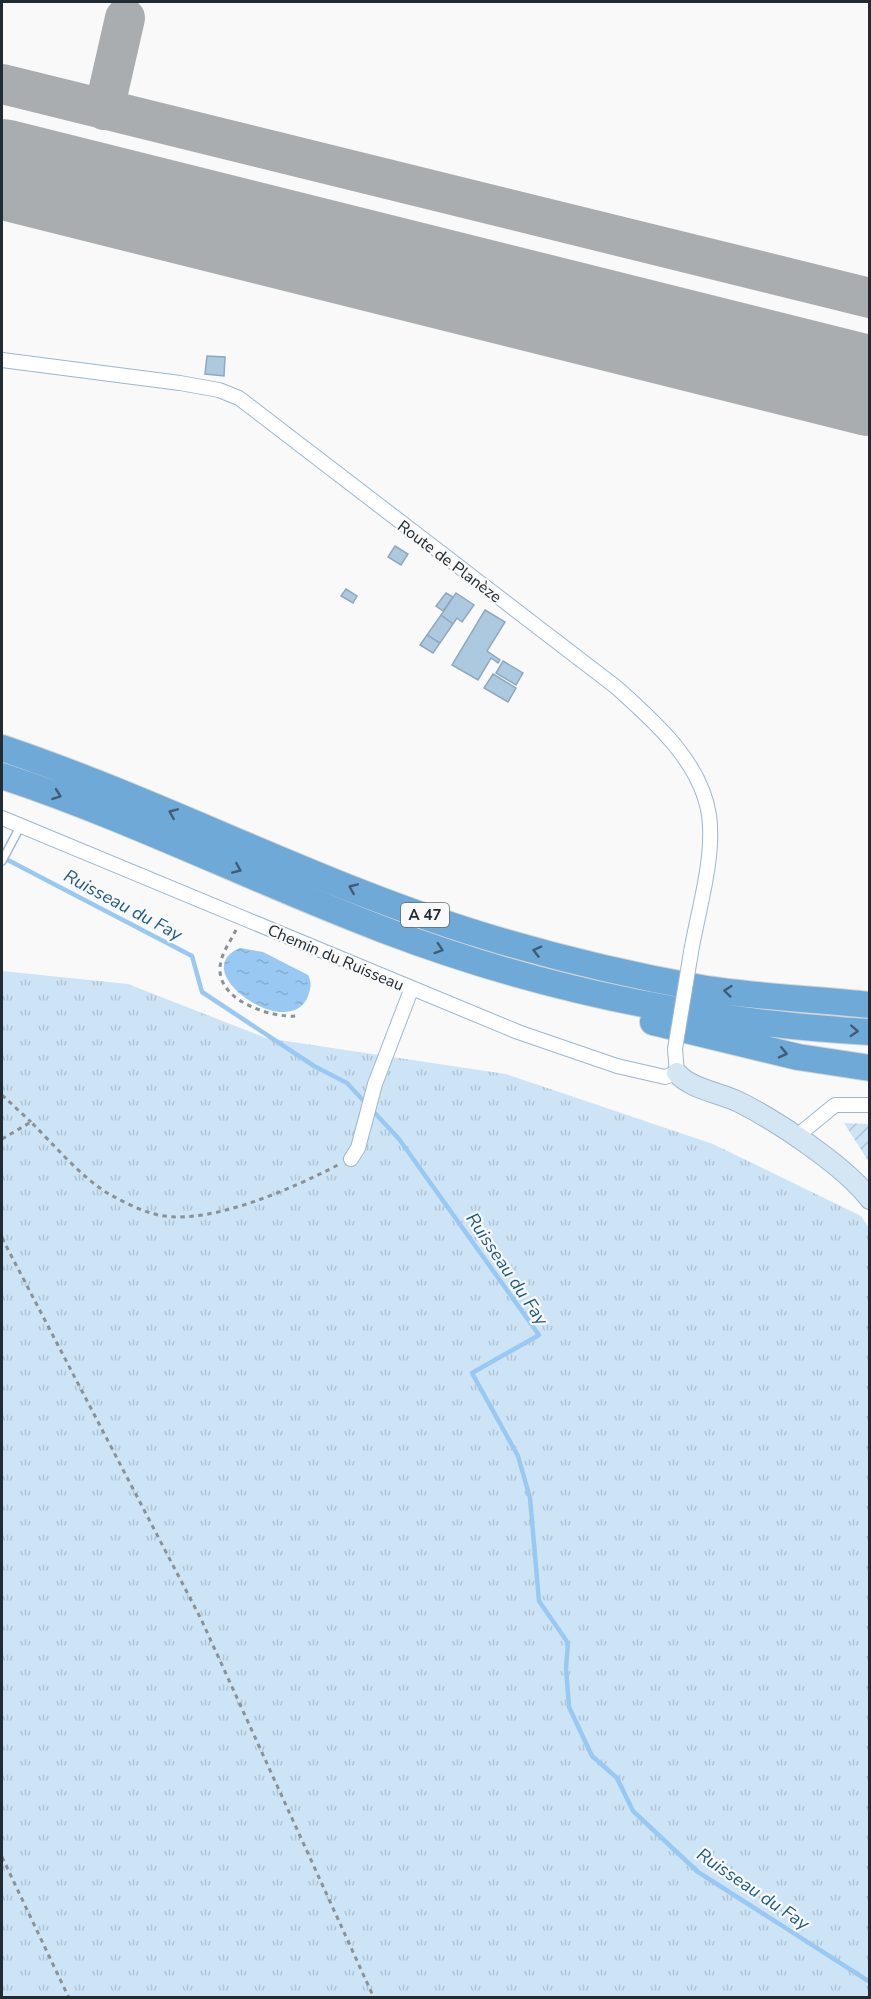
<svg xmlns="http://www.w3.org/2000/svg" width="871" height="1999" viewBox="0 0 871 1999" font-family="'Nunito Sans',sans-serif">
  <defs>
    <pattern id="grass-tufts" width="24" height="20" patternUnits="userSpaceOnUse" patternTransform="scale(1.5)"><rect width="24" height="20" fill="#cde4f7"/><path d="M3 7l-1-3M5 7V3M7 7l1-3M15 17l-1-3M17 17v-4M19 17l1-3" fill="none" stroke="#b0c4d4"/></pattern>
    <pattern id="garden-furrows" width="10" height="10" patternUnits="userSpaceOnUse" patternTransform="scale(1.5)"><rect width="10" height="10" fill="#cde4f7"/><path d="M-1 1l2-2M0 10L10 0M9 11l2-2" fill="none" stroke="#b0c4d4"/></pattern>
    <pattern id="water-ripples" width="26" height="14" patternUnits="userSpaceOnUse" patternTransform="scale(1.5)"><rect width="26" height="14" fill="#99c9f2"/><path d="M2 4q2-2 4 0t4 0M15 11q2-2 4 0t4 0" fill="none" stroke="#84add0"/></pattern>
  </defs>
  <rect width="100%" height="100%" fill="#f9f9f9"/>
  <!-- grass -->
  <path fill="url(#grass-tufts)" d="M2,971L128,984L266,1038L506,1074L713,1144L861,1216L870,1229L869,1997L2,1998Z"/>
  <!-- garden -->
  <path fill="url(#garden-furrows)" d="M844,1123L869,1124V1162Z"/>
  <!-- water -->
  <path fill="url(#water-ripples)" d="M240,948L263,952L308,975C312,983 311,988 308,996C290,1044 184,971 240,948Z"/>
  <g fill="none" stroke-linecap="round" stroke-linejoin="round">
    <!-- stream -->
    <path stroke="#99c9f2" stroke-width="4.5" d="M2,857L192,956L202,992L314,1066L347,1083L399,1139L539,1335L472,1373L518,1456L530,1498L539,1601L568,1643L566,1668L569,1707L592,1756L617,1778L633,1811L698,1872L870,1982"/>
    <!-- taxiway -->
    <path stroke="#a9adb0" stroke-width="40" d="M2,84L870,298
      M104,110L125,18"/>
    <!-- runway -->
    <path stroke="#a9adb0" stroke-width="100" d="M2,169L870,386"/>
  </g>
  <!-- building -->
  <path fill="#adc9e0" stroke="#8ea8c0" stroke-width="1.5" d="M207,356L225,357L224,376L205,374Z
    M395,546L408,554L401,565L388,557Z
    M346,589L357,596L353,603L341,596Z
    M446,593L453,597L443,611L436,606Z
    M456,593L474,605L462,622L457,618L453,624L441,615Z
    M485,610L505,622L487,651L500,660L498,663L491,658L478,680L452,665Z
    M441,615L453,624L440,643L427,635Z
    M427,635L440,643L433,653L420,645Z
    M503,661L523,673L516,685L496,673Z
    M493,674L516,688L508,702L484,688Z"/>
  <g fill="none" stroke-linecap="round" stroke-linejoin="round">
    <!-- lane casing -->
    <g stroke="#9cb7cf" stroke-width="10">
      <path id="lane" d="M2,861L21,825"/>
    </g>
    <!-- street casing -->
    <g stroke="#9cb7cf" stroke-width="16">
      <path id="street" d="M2,360L180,383L219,390L239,398L616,687C654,721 701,762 709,815C715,857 698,911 691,952
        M2,818L518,1032L617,1066L665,1077L677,1073L675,1049
        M797,1136L835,1105H870
        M351,1159L358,1148L375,1084L411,990"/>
    </g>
    <!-- secondary casing -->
    <g stroke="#9cb7cf" stroke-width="22">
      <path id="secondary" d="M677,1073C692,1090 719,1092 739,1102C777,1121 845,1166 870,1199"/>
    </g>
    <!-- highway casing -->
    <g stroke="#d2d5d6" stroke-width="28">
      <path id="highway" d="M2,748C171,805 329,891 501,941C566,960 633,976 701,988C756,997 814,999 870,1005
        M2,776C132,819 255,881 384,930C539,989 704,1023 870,1032
        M653,1022L798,1057L870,1068"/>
    </g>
    <!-- path -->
    <path stroke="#8b9195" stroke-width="3" stroke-dasharray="4.5 4.5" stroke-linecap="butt" d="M236,930C230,942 220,955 220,969C219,1001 271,1018 297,1016
      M2,1095L31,1122
      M2,1139L31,1122C54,1145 82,1178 109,1194C122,1201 137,1209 151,1213C202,1230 293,1188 338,1165
      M2,1238L201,1619L374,1998
      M2,1857L69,1998"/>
    <!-- lane -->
    <use href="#lane" stroke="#fff" stroke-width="7"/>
    <!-- street -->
    <use href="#street" stroke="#fff" stroke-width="14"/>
    <!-- secondary -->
    <use href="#secondary" stroke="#d4e5f3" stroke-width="20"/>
    <!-- highway -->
    <use href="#highway" stroke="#6fa9d7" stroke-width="26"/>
    <!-- street-bridge casing -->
    <g stroke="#9cb7cf" stroke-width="16" stroke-linecap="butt">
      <path id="street-bridge" d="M675,1049L691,952"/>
    </g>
    <!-- street-bridge -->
    <use href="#street-bridge" stroke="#fff" stroke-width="14"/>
  </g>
  <!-- one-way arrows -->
  <defs><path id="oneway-chevron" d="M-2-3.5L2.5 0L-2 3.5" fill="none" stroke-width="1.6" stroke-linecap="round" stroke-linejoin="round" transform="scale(1.5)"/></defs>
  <g stroke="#405d75">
    <use href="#oneway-chevron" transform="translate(57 795) rotate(20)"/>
    <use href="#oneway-chevron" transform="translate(173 813) rotate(-157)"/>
    <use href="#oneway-chevron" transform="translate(237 869) rotate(23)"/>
    <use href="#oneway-chevron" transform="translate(353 888) rotate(-157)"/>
    <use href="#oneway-chevron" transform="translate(439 949) rotate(18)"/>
    <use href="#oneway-chevron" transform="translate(537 951) rotate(-165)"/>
    <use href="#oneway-chevron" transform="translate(728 991) rotate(-174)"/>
    <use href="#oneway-chevron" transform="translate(854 1031) rotate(3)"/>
    <use href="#oneway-chevron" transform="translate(783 1053) rotate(13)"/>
  </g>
  <g text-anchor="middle" stroke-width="4.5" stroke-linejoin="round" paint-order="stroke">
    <!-- shield labels -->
    <rect fill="#f9f9f9" stroke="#61696f" stroke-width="1.5" x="401" y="903" width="48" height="24" rx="4.5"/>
    <g font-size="15" font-weight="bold" fill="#202b34">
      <text x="425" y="920">A 47</text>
    </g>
    <!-- street labels -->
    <g font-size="16" fill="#202b34" stroke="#f9f9f9">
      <text transform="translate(450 561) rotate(37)" y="6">Route de Planèze</text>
      <text transform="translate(336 957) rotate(23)" y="6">Chemin du Ruisseau</text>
    </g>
    <!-- water labels -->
    <g font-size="18" font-style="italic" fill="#1d5b87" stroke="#f9f9f9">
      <text transform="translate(123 905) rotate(28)" y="6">Ruisseau du Fay</text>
      <text transform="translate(507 1269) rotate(56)" y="6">Ruisseau du Fay</text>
      <text transform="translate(753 1889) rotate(34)" y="6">Ruisseau du Fay</text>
    </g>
  </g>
  <!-- border -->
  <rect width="871" height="1999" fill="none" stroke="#202b34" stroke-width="6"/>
</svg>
